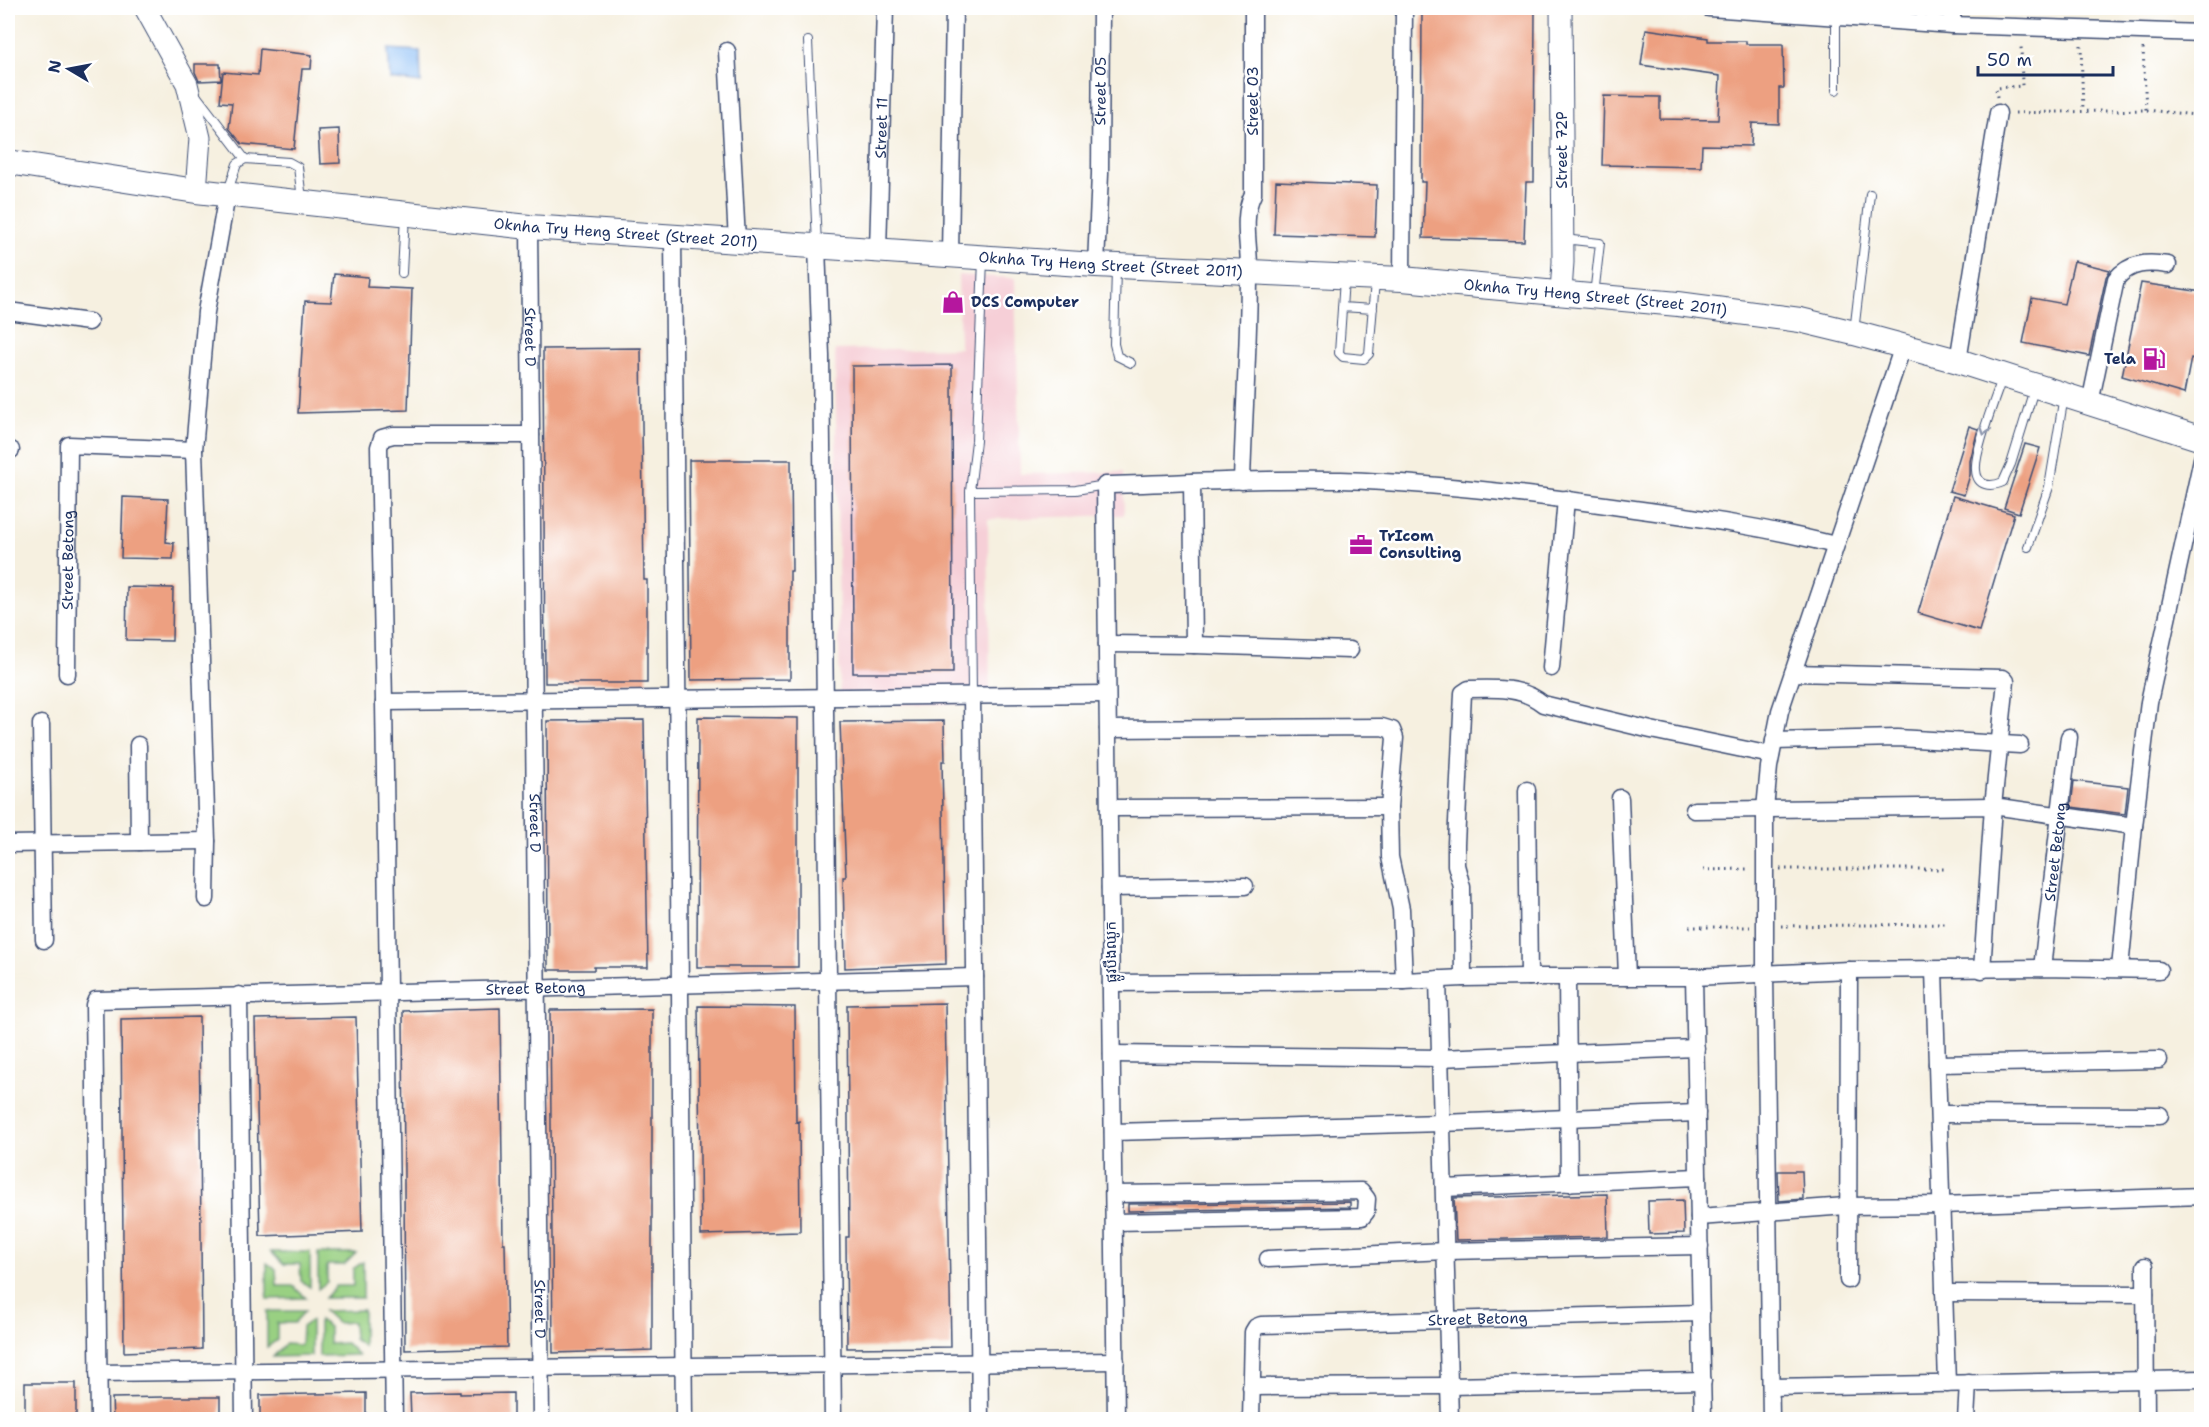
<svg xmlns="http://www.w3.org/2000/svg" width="2209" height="1427" viewBox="0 0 2209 1427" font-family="'Shantell Sans','Noto Sans Khmer',sans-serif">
  <rect width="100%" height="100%" fill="#fff"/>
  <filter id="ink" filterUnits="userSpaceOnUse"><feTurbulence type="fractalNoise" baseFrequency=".0167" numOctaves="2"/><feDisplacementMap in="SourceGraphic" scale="12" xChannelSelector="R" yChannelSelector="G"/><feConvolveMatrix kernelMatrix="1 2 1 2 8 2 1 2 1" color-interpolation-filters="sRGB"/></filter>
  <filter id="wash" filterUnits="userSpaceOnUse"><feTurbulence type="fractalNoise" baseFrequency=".008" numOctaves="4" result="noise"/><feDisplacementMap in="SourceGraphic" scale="24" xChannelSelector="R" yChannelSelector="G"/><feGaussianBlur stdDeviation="1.35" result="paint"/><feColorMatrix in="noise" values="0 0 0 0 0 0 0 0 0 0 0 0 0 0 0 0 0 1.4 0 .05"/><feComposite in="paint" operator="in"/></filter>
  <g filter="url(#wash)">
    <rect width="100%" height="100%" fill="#f6f0e0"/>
    <!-- built -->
    <path fill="#f6cfd7" d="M958,275L1015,278L1020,474L1123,472L1124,515L988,519L990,704L840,705L835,350L960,348Z"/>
    <!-- green -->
    <path fill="#99d082" stroke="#5a8070" stroke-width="1.5" d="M271,1252H310V1287L301,1281L300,1264H283Z
      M318,1253H356L344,1265H327V1282L318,1289Z
      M363,1262V1298H325L336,1286H353V1269Z
      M267,1263L276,1269L277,1286H293L306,1298L267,1299Z
      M363,1310V1346L354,1339L353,1322L337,1323L324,1311Z
      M267,1311H305L294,1323H277V1340L267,1347Z
      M319,1320L329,1327V1344L346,1343L358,1355L319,1356Z
      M311,1321V1356L273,1357L285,1344L301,1345L302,1327Z"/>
    <!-- water -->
    <path fill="#86bbf5" stroke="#5075aa" stroke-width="1.5" d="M388,49L420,51L421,83L390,79Z"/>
    <g id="blocks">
      <!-- building -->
      <path fill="#eda081" d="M1422,8H1535L1534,182H1526L1524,241L1423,238L1425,182H1421Z
        M1646,29L1708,38V41H1746V44H1783L1784,88H1779V124L1752,123L1751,146L1702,145L1701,167L1602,165L1604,96L1660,97V119L1718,120L1720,76L1641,65Z
        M260,49L312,55L311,69H302L294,149L242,144L229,128L232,103L220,102L223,72L258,75Z
        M195,64H220L221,80L199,81L195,72Z
        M339,129L340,163L320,164L318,130Z
        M1276,181L1377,185L1375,237L1274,234Z
        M2074,261L2110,270L2106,277L2089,356L2023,343L2032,298L2064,304Z
        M334,274L368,277L367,287L412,289L408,410L298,413L305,301L331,302Z
        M2141,283L2202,292V360L2191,358L2184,394L2122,376Z
        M641,348L644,580H647V683H545L543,349Z
        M952,365L953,673H853L852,366Z
        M1969,426L1978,429L1970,461V475L1964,495L1949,491Z
        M2025,444L2040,448L2019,513L2004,508Z
        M689,460H791L792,571H790V679L691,680Z
        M1953,496L2014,514L1979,631L1918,613Z
        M123,497L168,499L166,542L174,543L173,559L121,558Z
        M127,587L173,588L172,641L126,640Z
        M698,717L798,718V967H697Z
        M644,720L648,967H594V970H548L547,721Z
        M944,721L945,761H942L946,964L845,968L843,877H846L840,722Z
        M2074,781L2128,787L2125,814L2071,807Z
        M945,1003L951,1347L847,1348L846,1237H849L847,1005Z
        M698,1006L795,1007L796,1122L799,1121L800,1232L701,1235Z
        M500,1008L503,1243H505L507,1347L405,1350L403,1011Z
        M652,1009V1350L553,1353L550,1010Z
        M199,1017L202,1349L124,1352L121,1019Z
        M356,1017L362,1232L260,1236L255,1019Z
        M1778,1171H1802L1803,1199L1779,1201Z
        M1607,1194L1608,1237L1456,1240L1454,1198Z
        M1683,1200L1684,1233L1649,1234L1648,1201Z
        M1350,1202V1207L1128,1211V1204Z
        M25,1383H76V1419H25Z
        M460,1392V1394L513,1393V1419H411L410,1393Z
        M366,1393V1419H260V1395Z
        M163,1397H220V1419H113L112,1398Z"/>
    </g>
  </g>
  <g filter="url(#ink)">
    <use href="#blocks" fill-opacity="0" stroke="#3c4c72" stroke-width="1.5"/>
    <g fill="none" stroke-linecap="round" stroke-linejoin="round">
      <!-- service casing -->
      <g stroke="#3c4c72" stroke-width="10">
        <path id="service" d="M808,41L817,245
          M1836,90V16
          M196,95L245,159
          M228,191L237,164L245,159L289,162L298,167L302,199
          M1563,239L1600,243L1594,295
          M1116,269L1114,344L1117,356L1131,363
          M402,273L405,215
          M1344,279L1339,353L1343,357L1364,359L1369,354L1375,281
          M1342,307L1373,309
          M1854,332L1870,194
          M2003,376C1996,396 1974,452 1976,470C1977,487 1991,487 2003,482L2011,464L2035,386
          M970,491L1076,490L1105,485
          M2028,547L2049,487L2064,396
          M972,696L970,491L976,441L983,259"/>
      </g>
      <!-- minor casing -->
      <g stroke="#3c4c72" stroke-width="19">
        <g id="minor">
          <path d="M1709,8L1952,25L2202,33"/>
          <path d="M1952,8V25"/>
          <path d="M727,51L737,241"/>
          <path id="s1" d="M529,227L541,1420"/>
          <path d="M673,237L684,1420"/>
          <path d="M817,246L821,356L833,1420"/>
          <path id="s2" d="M878,250L885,8"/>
          <path d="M950,255L954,8"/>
          <path id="s3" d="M1096,265L1100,174L1101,8"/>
          <path d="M1402,279L1404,8"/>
          <path d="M8,311L89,322"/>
          <path d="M1958,361L1998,113"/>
          <path d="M2090,403L2116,279C2130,262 2148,262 2168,265"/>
          <path d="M8,450H11"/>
          <path d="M1242,481C1244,411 1249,341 1249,272C1250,248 1241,217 1253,194V8"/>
          <path d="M1192,482L1194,645"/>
          <path d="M1107,644L1194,645L1350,650"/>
          <path d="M1551,668L1566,499"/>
          <path d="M1793,673L2003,678L2006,681L1993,806L2134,826"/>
          <path id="s4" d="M67,674L69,445L194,450"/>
          <path d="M972,696L980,1420"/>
          <path d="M384,702L1107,694"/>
          <path d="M41,724L44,940"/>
          <path d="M1108,729L1382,727L1392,730L1395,738L1389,807L1390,857L1401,909L1404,981"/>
          <path d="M1774,741L1897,738L2020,745"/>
          <path d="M138,745L139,842"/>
          <path d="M1527,790L1529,977"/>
          <path d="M1620,798L1627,977"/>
          <path d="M1109,808L1389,807"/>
          <path d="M1694,810L1993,806L1982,970"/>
          <path d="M8,844L207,841"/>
          <path d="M1110,888L1245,886"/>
          <path d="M206,899L207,841L194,450L206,312L227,195"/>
          <path id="s5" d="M2042,968L2069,737"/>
          <path d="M2120,968L2134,826L2149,702L2202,459"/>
          <path d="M1934,970L1947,1384"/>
          <path d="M1694,977L1703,1420"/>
          <path d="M1463,978L1462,887L1456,865V844L1463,693L1469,689C1495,688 1523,687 1543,704L1651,730L1771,755"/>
          <path d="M1567,978L1569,1183"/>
          <path d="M1438,979L1450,1420"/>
          <path d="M1111,983L1404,981L1463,978L1529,977H1694L1849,970L2042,968L2159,970"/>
          <path d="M239,995L244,1420"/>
          <path d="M1112,1054L1440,1058L1696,1048"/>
          <path d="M1937,1064L2159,1060"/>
          <path d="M1939,1114L2160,1115"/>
          <path d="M1113,1132L1442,1123L1697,1113"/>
          <path d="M1444,1188L1698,1177"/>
          <path d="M1114,1194L1361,1191L1367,1199L1366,1212L1362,1217L1115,1222"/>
          <path d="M1699,1217L1846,1206L1941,1205L2202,1196"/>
          <path d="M1268,1259L1446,1251L1700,1246"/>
          <path d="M2145,1266L2146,1420"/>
          <path d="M1848,1280L1849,970"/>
          <path d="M1944,1293L2145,1294"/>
          <path d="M98,1373L1116,1361"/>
          <path d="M1251,1387L1449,1386L1703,1381"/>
          <path d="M1771,1387L2202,1379"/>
          <path id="s6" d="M99,1420L94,1005L96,1000L975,977"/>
          <path d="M394,1420L384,702L379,447L382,438L393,435H531"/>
          <path d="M1116,1420L1105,485C1183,483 1262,478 1341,480C1439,483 1537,495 1634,509C1702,518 1769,528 1835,545"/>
          <path id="s7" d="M1251,1420L1253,1332L1256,1327L1261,1325L1701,1313"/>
          <path d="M1771,1420L1765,974V809L1769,767L1780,711L1903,346"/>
          <path d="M1966,1420L1968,1383"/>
        </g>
      </g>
      <!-- tertiary casing -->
      <g stroke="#3c4c72" stroke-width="23">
        <path id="tertiary" d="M145,8L187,84L200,138L196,191
          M1561,292L1563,262L1561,8"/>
      </g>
      <!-- secondary casing -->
      <g stroke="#3c4c72" stroke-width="26">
        <g id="secondary">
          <path id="s8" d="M8,162L196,191L529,227L1096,265L1402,279L1678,304L1800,320L1854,333L1958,361L2202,439"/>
        </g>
      </g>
      <!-- path -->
      <path stroke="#3c4c72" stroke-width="3" stroke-dasharray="1.5 4.5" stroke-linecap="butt" d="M2081,45L2083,111
        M2143,48L2146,110
        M1997,97L1996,88L2022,86L2021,44
        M2015,113L2146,110L2196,115L2202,112
        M1780,869H1944
        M1703,870L1749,869
        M1781,926L1945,924
        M1689,927H1750"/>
      <!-- service -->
      <use href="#service" stroke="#fff" stroke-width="8"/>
      <!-- minor -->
      <use href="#minor" stroke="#fff" stroke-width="16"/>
      <!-- tertiary -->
      <use href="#tertiary" stroke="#fff" stroke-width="21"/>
      <!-- secondary -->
      <use href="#secondary" stroke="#fff" stroke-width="24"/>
    </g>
    <!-- one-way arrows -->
    <defs><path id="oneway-chevron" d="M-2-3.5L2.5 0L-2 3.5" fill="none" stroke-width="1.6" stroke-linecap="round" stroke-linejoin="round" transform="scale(1.5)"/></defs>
    <use stroke="#8d97ae" href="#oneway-chevron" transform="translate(1985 431) rotate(108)"/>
  </g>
  <!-- icons -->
  <defs>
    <g id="shop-bare" transform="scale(1.8)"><path d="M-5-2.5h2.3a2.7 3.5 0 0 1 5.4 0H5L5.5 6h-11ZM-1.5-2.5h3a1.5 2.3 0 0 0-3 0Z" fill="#b5179e" stroke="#fff" stroke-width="2.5" paint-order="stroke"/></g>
    <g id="fuel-bare" transform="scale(1.8)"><path d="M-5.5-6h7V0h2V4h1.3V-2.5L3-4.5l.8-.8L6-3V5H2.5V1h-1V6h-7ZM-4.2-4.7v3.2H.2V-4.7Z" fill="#b5179e" stroke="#fff" stroke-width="2.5" paint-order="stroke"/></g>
    <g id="office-bare" transform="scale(1.8)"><path d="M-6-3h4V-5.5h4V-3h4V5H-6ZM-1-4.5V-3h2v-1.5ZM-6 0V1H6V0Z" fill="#b5179e" stroke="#fff" stroke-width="2.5" paint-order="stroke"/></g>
  </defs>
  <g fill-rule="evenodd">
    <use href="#shop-bare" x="953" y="302"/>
    <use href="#fuel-bare" x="2154" y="359"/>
    <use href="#office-bare" x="1361" y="545"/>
  </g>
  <g text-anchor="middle" stroke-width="5" stroke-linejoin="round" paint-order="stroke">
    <!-- street labels -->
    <g font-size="15" fill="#1b2f5e" stroke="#fff">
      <text dy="5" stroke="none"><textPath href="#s3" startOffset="174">Street 05</textPath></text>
      <text transform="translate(1253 101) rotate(-90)" y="5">Street 03</text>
      <text dy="5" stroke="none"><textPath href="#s2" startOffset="122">Street 11</textPath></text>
      <text transform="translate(1562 150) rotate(-90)" y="5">Street 72P</text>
      <text dy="5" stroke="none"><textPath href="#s8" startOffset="622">Oknha Try Heng Street (Street 2011)</textPath></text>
      <text dy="5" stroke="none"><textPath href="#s8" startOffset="1108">Oknha Try Heng Street (Street 2011)</textPath></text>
      <text dy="5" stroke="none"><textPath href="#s8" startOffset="1594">Oknha Try Heng Street (Street 2011)</textPath></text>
      <text dy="5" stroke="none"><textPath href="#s1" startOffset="110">Street D</textPath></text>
      <text dy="5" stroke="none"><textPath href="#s4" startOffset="114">Street Betong</textPath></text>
      <text dy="5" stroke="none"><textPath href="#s1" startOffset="596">Street D</textPath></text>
      <text dy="5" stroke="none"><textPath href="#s5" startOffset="117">Street Betong</textPath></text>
      <text transform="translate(1111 952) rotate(-91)" y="5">ផ្លូវបឹងឈូក</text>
      <text dy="5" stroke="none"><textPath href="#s6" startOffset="860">Street Betong</textPath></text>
      <text dy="5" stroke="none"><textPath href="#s1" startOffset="1082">Street D</textPath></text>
      <text dy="5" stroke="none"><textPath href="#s7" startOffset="316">Street Betong</textPath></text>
    </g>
    <!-- poi labels -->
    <g font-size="15" font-weight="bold" fill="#1b2f5e" stroke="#fff" text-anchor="start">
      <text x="971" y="307">DCS Computer</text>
      <text x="2136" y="364" text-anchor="end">Tela</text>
      <text x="1379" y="541">TrIcom<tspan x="1379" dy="17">Consulting</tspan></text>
    </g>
  </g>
  <!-- margin -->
  <rect width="2209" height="1427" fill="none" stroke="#fff" stroke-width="30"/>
  <!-- north arrow -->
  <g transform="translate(69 69) rotate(280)" stroke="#ffffff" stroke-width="4.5" paint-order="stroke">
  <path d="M0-4.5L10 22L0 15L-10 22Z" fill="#1b2f5e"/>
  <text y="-9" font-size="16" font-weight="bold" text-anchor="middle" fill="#1b2f5e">N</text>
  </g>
  <!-- scale -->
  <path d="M1978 66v9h135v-9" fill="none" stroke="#1b2f5e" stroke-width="3"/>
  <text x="1987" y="66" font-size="18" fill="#1b2f5e" stroke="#ffffff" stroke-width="4.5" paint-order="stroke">50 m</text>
</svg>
